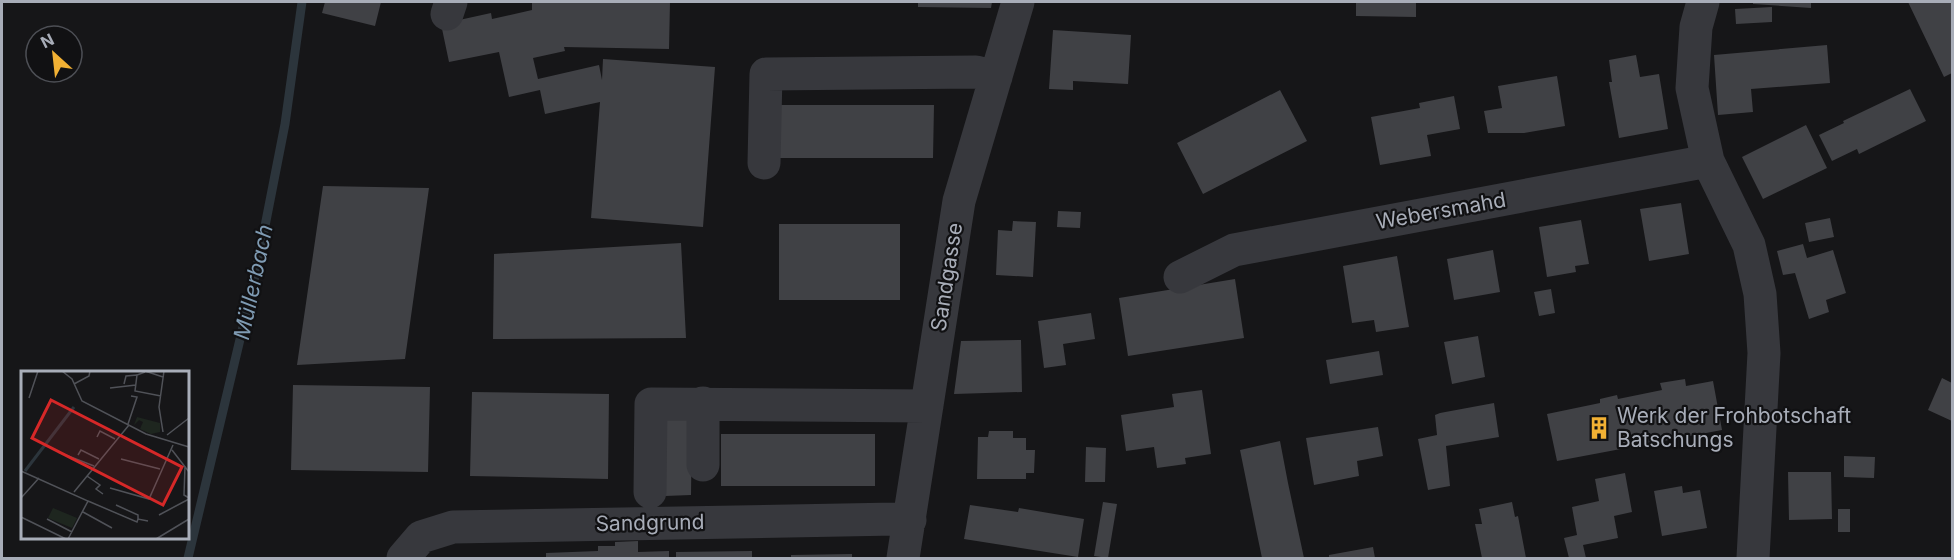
<svg xmlns="http://www.w3.org/2000/svg" width="1954" height="560" viewBox="0 0 1954 560" font-family="Inter,sans-serif">
  <rect width="100%" height="100%" fill="#161618"/>
  <g fill="none" stroke-linecap="round" stroke-linejoin="round">
    <!-- stream -->
    <path stroke="#2c353c" stroke-width="9" d="M188,558L256,272L285,124L302,2"/>
  </g>
  <!-- building -->
  <path fill="#404145" d="M325,2H381L375,26L322,13Z
    M532,2H670L669,49L564,47L565,51L533,58L538,79L599,65L602,80L603,59L715,67L703,227L591,218L600,102L545,114L540,90L509,97L499,52L449,62L441,24L491,13L492,19L532,10Z
    M918,2H992L991,8L918,7Z
    M1356,2H1416V17L1356,16Z
    M1753,2H1811V8L1753,4Z
    M1908,2H1952V73L1944,77Z
    M1772,7V22L1736,24L1735,9Z
    M1053,30L1131,35L1128,84L1073,81V90L1049,89Z
    M1827,45L1830,83L1751,89L1753,112L1718,115L1714,55Z
    M1636,55L1640,77L1659,74L1668,129L1619,138L1609,82H1612L1609,60Z
    M1557,76L1565,126L1524,133H1488L1484,111L1502,108L1498,86Z
    M1910,89L1926,121L1859,154L1857,149L1832,161L1819,135L1844,123L1843,121Z
    M1280,90L1307,141L1203,194L1177,143Z
    M1454,96L1460,129L1427,135L1431,156L1380,165L1371,117L1420,108L1419,103Z
    M772,105H934L933,158H772Z
    M1806,125L1827,168L1763,199L1742,157Z
    M323,186L429,188L405,359L297,365Z
    M1681,203L1689,254L1649,261L1640,209Z
    M1058,211L1081,212L1080,228L1057,227Z
    M1830,218L1834,237L1809,242L1805,223Z
    M1581,220L1589,264L1575,266L1576,272L1547,277L1539,227Z
    M1013,221L1036,222L1033,277L996,275L998,230L1012,231Z
    M779,224H900V300H779Z
    M681,243L686,338L493,339L494,254Z
    M1803,244L1807,258L1833,250L1846,293L1826,300L1829,312L1809,319L1795,273L1783,275L1777,251Z
    M1493,250L1500,292L1454,300L1447,259Z
    M1397,256L1409,327L1376,332L1374,320L1352,323L1343,266Z
    M1235,279L1244,338L1128,356L1119,298Z
    M1551,289L1555,313L1539,316L1534,292Z
    M1091,313L1095,339L1063,344L1066,365L1044,368L1038,321Z
    M1478,336L1485,377L1452,384L1444,342Z
    M1021,340L1022,392L954,394L961,341Z
    M1379,351L1383,375L1330,384L1326,360Z
    M1942,378L1952,383V421L1928,410Z
    M1685,379L1686,386L1713,381L1722,430L1557,461L1547,414L1600,403V399L1617,395L1618,399L1662,390L1660,383Z
    M293,385L430,387L428,472L291,470Z
    M1202,390L1211,454L1185,458L1186,464L1157,468L1154,447L1126,451L1121,415L1174,407L1172,394Z
    M472,392L609,394L608,479L470,476Z
    M1494,403L1499,437L1446,446L1450,486L1428,490L1418,439L1437,435L1435,415L1440,413Z
    M665,418H692L691,495L665,496Z
    M1378,427L1383,456L1357,461L1359,476L1314,485L1306,438Z
    M989,431H1013V438H1026V450H1035L1034,473H1026V479H977L978,437H988Z
    M721,434H875V486H721Z
    M1280,441L1288,483L1304,558H1262L1257,534L1240,450Z
    M1086,447L1106,448L1105,482H1085Z
    M1844,456L1875,457L1874,478L1844,477Z
    M1788,472H1831L1832,519L1789,520Z
    M1625,473L1632,512L1614,516L1618,538L1583,545L1586,558H1569L1564,538L1577,535L1572,507L1599,501L1595,479Z
    M1682,486L1683,493L1700,490L1707,528L1662,536L1654,491Z
    M1103,502L1117,504L1108,558L1094,556Z
    M1512,502L1515,517L1518,516L1526,558H1482L1475,524H1482L1479,509Z
    M970,505L1018,512L1019,508L1084,519L1078,557L964,539Z
    M1838,509H1850V532H1838Z
    M638,541V552L669,551V558H546V553L598,551V546H615V542Z
    M1373,547L1375,558H1329V555Z
    M752,551V558H676V552Z
    M852,554V558H791V555Z"/>
  <g fill="none" stroke-linecap="round" stroke-linejoin="round">
    <!-- minor -->
    <path stroke="#37383d" stroke-width="33" d="M1703,2L1696,27L1692,88L1708,161L1749,245L1760,294L1764,353L1753,558
      M447,14L451,2
      M764,163L766,74L976,72L996,77
      M1180,277L1234,250L1708,161
      M703,465V403
      M650,492L651,404L927,406
      M403,558L421,537L453,527L896,519L910,520
      M903,558L959,201L1018,2"/>
  </g>
  <!-- icons -->
  <defs>
    <g id="building-bare" transform="scale(1.8)"><path d="M-4-6H4V6H1V3H-1V6H-4ZM-2.5-4.3h1.7v1.8h-1.7ZM.8-4.3h1.7v1.8H.8ZM-2.5-1h1.7V.8h-1.7ZM.8-1h1.7V.8H.8Z" fill="#f2b134" stroke="#111113" stroke-width="2.5" paint-order="stroke"/></g>
  </defs>
  <g fill-rule="evenodd">
    <use href="#building-bare" x="1599" y="428"/>
  </g>
  <g text-anchor="middle" stroke-width="4.5" stroke-linejoin="round" paint-order="stroke">
    <!-- street labels -->
    <g font-size="21" fill="#a8adb8" stroke="#111113">
      <text transform="translate(1441 211) rotate(-10)" y="7">Webersmahd</text>
      <text transform="translate(947 277) rotate(-81)" y="7">Sandgasse</text>
      <text transform="translate(650 523) rotate(-1)" y="7">Sandgrund</text>
    </g>
    <!-- poi labels -->
    <g font-size="21" fill="#a8adb8" stroke="#111113" text-anchor="start">
      <text x="1617" y="423">Werk der Frohbotschaft<tspan x="1617" dy="24">Batschungs</tspan></text>
    </g>
    <!-- water labels -->
    <g font-size="22" font-style="italic" fill="#7f9bb3" stroke="#111113">
      <text transform="translate(253 282) rotate(-78)" y="8">Müllerbach</text>
    </g>
  </g>
  <!-- overview -->
  <g transform="translate(21 371)">
    <rect width="168" height="168" fill="#161618"/>
    <path d="M116,46L139,52V61L130,63L119,58L122,51L118,49L113,54ZM32,137L56,147L51,157L27,147Z" fill="#1e261f"/>
    <path fill="none" stroke="#2c353c" stroke-width="3" d="M4,100L53,36"/>
    <path fill="none" stroke="#505258" stroke-width="1.5" d="M41,0L51,8L61,30L125,63L168,76M124,0L142,6M124,1L116,4L114,20L140,25M53,13L68,5L69,0M103,13L105,5L116,4M89,17L115,14M8,27L17,0M107,53L116,26L110,25M142,61L138,36L143,0M146,64L168,47M76,66L79,60L94,68M151,79L168,101M37,81L73,95M57,84L60,79L78,88M100,88L139,98M164,95L163,124L168,127M0,100L67,130L47,168M66,105L79,114L75,118L82,123M89,117L128,128L152,74M53,121L108,54M0,127L18,107M67,130L116,151L117,148L127,150M95,134L117,144V148M62,141L91,157M138,144L168,128M0,146L45,168M26,148L51,161M135,168L168,148"/>
    <path fill="#d62828" fill-opacity="0.15" stroke="#d62828" stroke-width="3" d="M30,29L161,96L142,134L11,67Z"/>
    <rect width="168" height="168" fill="none" stroke="#a8adb8" stroke-width="3"/>
  </g>
  <!-- border -->
  <rect width="1954" height="560" fill="none" stroke="#a8adb8" stroke-width="6"/>
  <!-- north arrow -->
  <g transform="translate(54 54) rotate(333)"><circle r="28" fill="#111113" stroke="#4d4f55" stroke-width="1.5"/>
  <path d="M0-4.5L10 22L0 15L-10 22Z" fill="#f2b134"/>
  <text y="-9" font-size="16" font-weight="bold" text-anchor="middle" fill="#a8adb8">N</text>
  </g>
</svg>
